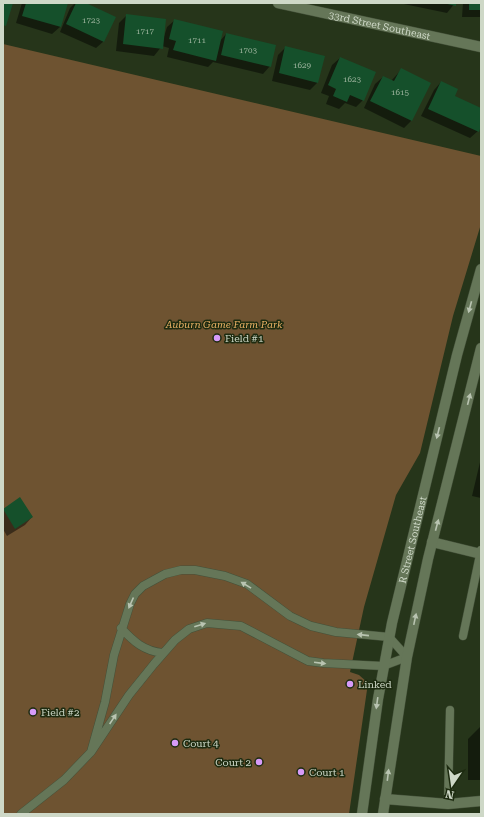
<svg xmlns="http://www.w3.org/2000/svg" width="484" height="817" viewBox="0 0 484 817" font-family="'Roboto Serif',serif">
  <rect width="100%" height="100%" fill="#26351a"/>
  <!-- green -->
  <path fill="#6e5331" d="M3,44L481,156V224L453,316L420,453L396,495L364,607L350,672L359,675L368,683L349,814H3Z"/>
  <!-- shadow -->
  <path fill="#0007" d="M22,3H67L60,27L52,34L16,23Z
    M75,3H84L104,41L96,48L60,32L70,8Z
    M399,3H455L447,13Z
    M463,3H481V17H462Z
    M127,15L163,40L167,27L175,20L220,41L226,34L270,66L263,74L213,62L208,67L167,57L169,48L162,46L154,56L116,51L119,23Z
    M286,47L318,82L310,90L272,81L278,55Z
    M340,58L363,100L356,107L345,103L339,109L326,104L329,96L321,93L332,65Z
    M401,70L429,83L411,121L404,128L364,108L375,84L383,77L391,81Z
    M441,82L453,97L481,109V124L478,131L470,138L421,116L434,90Z
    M481,458V498L472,496Z
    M20,499L32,517L25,525L7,536L3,529V510Z
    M481,726V780H468V739Z"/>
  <!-- building -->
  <path fill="#15502b" d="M3,3H13L6,26L3,25Z
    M26,3H68L61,27L22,16Z
    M76,3H86L116,17L104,42L66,24Z
    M443,3H456V6Z
    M469,3H481V10H469Z
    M126,14L166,19L163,49L123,44Z
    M174,19L223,31L216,61L173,50L176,41L169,39Z
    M226,33L276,45L271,67L221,55Z
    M285,46L325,56L318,83L279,73Z
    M340,57L376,72L364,101L350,95L347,102L333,96L336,89L328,85Z
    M401,68L431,83L412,121L370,101L383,76L394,81Z
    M441,81L458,89L455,96L481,108V126L479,132L428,109Z
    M20,497L33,517L15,529L3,509Z"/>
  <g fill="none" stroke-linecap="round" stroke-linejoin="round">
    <!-- service casing -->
    <g stroke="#44513a" stroke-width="9">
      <path id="service" d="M121,628C134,642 144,651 163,653
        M463,636L481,550
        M448,804L450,710
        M21,814L64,780L91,752L129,695L154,664L175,640L189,629L207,623L241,626L308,661L323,663L383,666L407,657L389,637L336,632L311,626L290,616L247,584L225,576L195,570H181L165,574L143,586L135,594L130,604L114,655L105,702L91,752"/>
    </g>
    <!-- minor casing -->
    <g stroke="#44513a" stroke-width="11">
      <g id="minor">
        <path id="s1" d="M278,3L481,47"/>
        <path d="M432,542L481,554"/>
        <path d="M385,799L448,804L481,801"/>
      </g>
    </g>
    <!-- tertiary casing -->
    <g stroke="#44513a" stroke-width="11">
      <g id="tertiary">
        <path id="s2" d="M362,814L378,699L392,623L457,355L481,269"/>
        <path d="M383,814L407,657L428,559L481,348"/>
      </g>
    </g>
    <!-- service -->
    <use href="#service" stroke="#657658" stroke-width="8"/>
    <!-- minor -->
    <use href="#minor" stroke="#657658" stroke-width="10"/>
    <!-- tertiary -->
    <use href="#tertiary" stroke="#657658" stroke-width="10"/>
  </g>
  <!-- one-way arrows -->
  <defs><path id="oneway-solid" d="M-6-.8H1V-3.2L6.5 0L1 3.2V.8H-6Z"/></defs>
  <g fill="#b9c4b1">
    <use href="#oneway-solid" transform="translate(470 307) rotate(105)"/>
    <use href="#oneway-solid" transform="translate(469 399) rotate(-76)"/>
    <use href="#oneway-solid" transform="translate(438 433) rotate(104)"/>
    <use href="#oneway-solid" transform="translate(437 525) rotate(-75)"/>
    <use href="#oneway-solid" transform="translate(246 585) rotate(-149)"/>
    <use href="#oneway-solid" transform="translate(131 603) rotate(114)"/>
    <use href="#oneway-solid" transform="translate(415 619) rotate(-78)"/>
    <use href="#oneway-solid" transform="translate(200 625) rotate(-17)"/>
    <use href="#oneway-solid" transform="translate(363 635) rotate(-174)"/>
    <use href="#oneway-solid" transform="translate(320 663) rotate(7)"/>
    <use href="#oneway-solid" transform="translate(377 703) rotate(98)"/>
    <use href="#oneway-solid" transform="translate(113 719) rotate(-56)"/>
    <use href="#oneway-solid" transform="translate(388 775) rotate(-83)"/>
  </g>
  <!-- markers -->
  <g fill="#d79bf9" stroke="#1d2b10" stroke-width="1.5">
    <circle cx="217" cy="338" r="4"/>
    <circle cx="350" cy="684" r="4"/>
    <circle cx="33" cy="712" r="4"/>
    <circle cx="175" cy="743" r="4"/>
    <circle cx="259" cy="762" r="4"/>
    <circle cx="301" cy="772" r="4"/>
  </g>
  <g text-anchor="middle" stroke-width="3" stroke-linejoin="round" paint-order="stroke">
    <!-- number labels -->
    <g font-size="8" fill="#a0b6a0">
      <text x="91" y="23">1723</text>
      <text x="145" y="34">1717</text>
      <text x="197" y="43">1711</text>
      <text x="248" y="53">1703</text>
      <text x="302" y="68">1629</text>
      <text x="352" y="82">1623</text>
      <text x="400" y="95">1615</text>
    </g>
    <!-- street labels -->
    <g font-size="10" fill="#ced8c7" stroke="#1d2b10">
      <text dy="4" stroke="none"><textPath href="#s1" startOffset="104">33rd Street Southeast</textPath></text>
      <text dy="4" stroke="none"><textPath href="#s2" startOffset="279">R Street Southeast</textPath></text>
    </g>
    <!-- park labels -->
    <g font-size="10" font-style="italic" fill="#edb266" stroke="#1d2b10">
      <text x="224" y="328">Auburn Game Farm Park</text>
    </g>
    <!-- poi labels -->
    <g font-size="10" fill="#ced8c7" stroke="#1d2b10" text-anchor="start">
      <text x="225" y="342">Field #1</text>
      <text x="358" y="688">Linked</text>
      <text x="41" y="716">Field #2</text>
      <text x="183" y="747">Court 4</text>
      <text x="251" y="766" text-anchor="end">Court 2</text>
      <text x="309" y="776">Court 1</text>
    </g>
  </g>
  <!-- border -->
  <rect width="484" height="817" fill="none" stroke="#ced8c7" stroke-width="8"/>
  <!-- north arrow -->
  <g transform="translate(452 785) rotate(193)" stroke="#1d2b10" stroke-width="3" paint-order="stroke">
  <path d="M0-3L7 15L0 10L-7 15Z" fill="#ced8c7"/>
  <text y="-6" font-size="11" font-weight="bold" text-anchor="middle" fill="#ced8c7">N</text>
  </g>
</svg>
